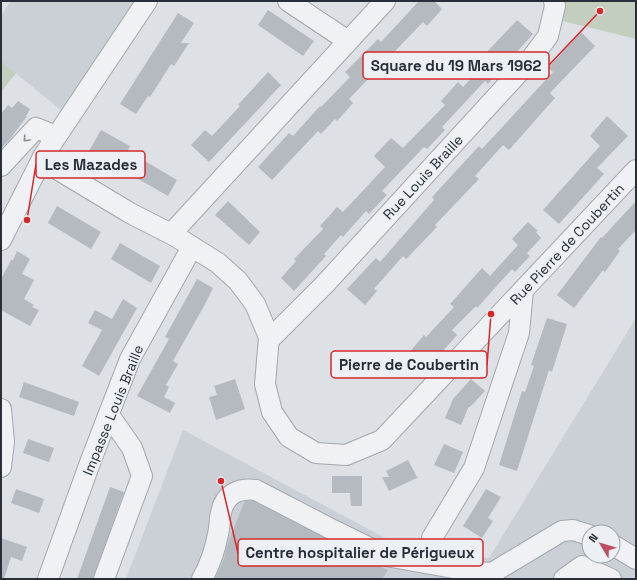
<svg xmlns="http://www.w3.org/2000/svg" width="637" height="580" viewBox="0 0 637 580" font-family="'Space Grotesk',sans-serif">
  <rect width="100%" height="100%" fill="#dde0e5"/>
  <!-- built -->
  <path fill="#cbd0d6" fill-rule="evenodd" d="M11,1H136L62,111L1,61V16Z
    M636,318V579H126L183,430L402,547L489,558ZM589,532H613V556H589Z"/>
  <!-- green -->
  <path fill="#c3cebf" d="M565,1H636V39L563,21Z
    M1,61L16,73L1,92Z"/>
  <!-- building -->
  <path fill="#b5bac1" d="M419,1H434L442,9L427,26L423,22L349,99L353,103L337,121L335,119L321,134L318,131L272,180L258,167L289,133L293,136L320,106L321,107L350,77L345,72L378,39L381,42Z
    M268,10L314,41L303,56L258,25Z
    M178,13L194,23L181,43H189L174,66L171,64L150,97L148,96L136,114L120,104Z
    M517,20L533,34L488,84L485,81L442,127L445,130L427,149L424,147L382,191L387,195L369,214L366,211L343,237L341,235L324,254L326,256L294,291L281,278L296,261L294,259L323,229L320,226L337,207L343,212L385,167L374,156L391,138L403,148L445,105L441,101L458,82L463,87L491,57L486,53Z
    M581,32L595,46L550,93L555,98L509,150L503,145L475,176L479,179L435,225L437,227L406,259L403,256L374,289L377,291L365,305L347,289L376,258L380,262L434,200L432,197L479,146L482,149L553,72L548,68Z
    M268,72L281,85L209,162L191,145L205,130L212,136L240,106L238,105Z
    M18,101L30,109L26,116H27L10,139L1,149V114L8,105L12,108Z
    M607,116L628,136L597,168L604,174L559,224L543,210L600,146L590,136Z
    M101,130L130,146L128,151L177,180L168,196L89,151Z
    M228,201L260,232L249,245L215,215Z
    M636,201V230L618,249L620,251L605,272L603,270L574,308L557,295L601,237L602,238Z
    M57,206L101,232L91,249L48,223Z
    M528,222L538,231L536,232L541,238L527,253L530,256L515,272L512,269L477,308L476,306L452,330L457,335L426,370L408,354L424,335L426,337L454,307L450,304L482,268L490,276L518,245L512,239Z
    M120,243L160,266L151,283L111,259Z
    M17,251L30,259L22,274L34,280L24,299L34,305L32,307L39,310L30,326L1,310V279L11,260H13Z
    M197,279L213,288L204,306L173,361L178,364L166,385L169,387L164,397L175,403L170,413L137,396L169,339L165,337Z
    M123,299L137,308L99,376L82,366L102,330L88,323L95,310L112,319Z
    M547,318L567,324L552,372L549,370L517,471L499,465L522,391L525,392L534,366L531,365Z
    M235,379L245,409L216,420L209,397L217,395L214,386Z
    M471,379L485,391L471,406L468,408L461,425L445,418L453,399Z
    M24,382L79,402L74,416L19,397Z
    M28,439L54,448L49,462L23,453Z
    M444,444L463,452L454,473L434,465Z
    M408,460L417,477H419L389,491L382,477H389L386,471Z
    M332,476H362V506H351L350,493H332Z
    M110,487L124,492L93,579H77Z
    M16,489L44,499L39,513L11,503Z
    M486,489L501,497L488,518L493,521L482,538L463,526Z
    M245,501H253L388,570L382,579H215L224,559L228,542Z
    M1,538L27,547L22,561L11,557L4,579H1Z"/>
  <g fill="none" stroke-linecap="round" stroke-linejoin="round">
    <!-- minor casing -->
    <g stroke="#a3a7ae" stroke-width="22">
      <path id="minor" d="M288,1L348,41
        M42,160L130,213L175,236L218,263L238,281L255,304L269,337L265,384L272,412L289,437L316,453L346,455L382,440L636,170
        M1,166L36,128L56,136
        M171,234L385,1
        M1,240L44,155L147,1
        M269,340L325,284L531,59L548,36L555,6L554,1
        M1,409L4,442L1,467
        M432,538L474,468L519,333L523,290
        M613,545L636,559
        M48,579L91,460L130,359L192,247
        M104,579L142,476L132,448L109,415
        M202,579C210,565 215,550 218,534C220,527 219,520 221,513C224,494 239,488 256,490L333,530L386,556L476,572L492,573L562,531L573,530L589,535
        M564,579L582,566L611,579"/>
    </g>
    <!-- minor -->
    <use href="#minor" stroke="#eff1f4" stroke-width="20"/>
  </g>
  <!-- one-way arrows -->
  <defs><path id="oneway-chevron" d="M-2-3.5L2.5 0L-2 3.5" fill="none" stroke-width="1.6" stroke-linecap="round" stroke-linejoin="round"/></defs>
  <use stroke="#8c9097" href="#oneway-chevron" transform="translate(26 139) rotate(133)"/>
  <g text-anchor="middle" stroke-width="3" stroke-linejoin="round" paint-order="stroke">
    <!-- street labels -->
    <g font-size="14" fill="#282f3a" stroke="#eceff3">
      <text transform="translate(423 177) rotate(-47)" y="5">Rue Louis Braille</text>
      <text transform="translate(567 244) rotate(-47)" y="5">Rue Pierre de Coubertin</text>
      <text transform="translate(113 410) rotate(-68)" y="5">Impasse Louis Braille</text>
    </g>
  </g>
  <!-- callouts -->
  <path fill="none" stroke="#d62828" stroke-width="1.5" d="M600 11L549 65M27 220L36 164M491 314L487 365M221 481L238 553"/>
  <g fill="#d62828" stroke="#eceff3" stroke-width="1.5">
    <circle cx="600" cy="11" r="4"/>
    <circle cx="27" cy="220" r="4"/>
    <circle cx="491" cy="314" r="4"/>
    <circle cx="221" cy="481" r="4"/>
  </g>
  <g fill="#eceff3" stroke="#d62828" stroke-width="1.5">
    <rect x="363" y="52" width="186" height="27" rx="4"/>
    <rect x="36" y="151" width="109" height="27" rx="4"/>
    <rect x="331" y="351" width="156" height="27" rx="4"/>
    <rect x="238" y="539" width="245" height="27" rx="4"/>
  </g>
  <g font-size="15" text-anchor="middle" font-weight="bold" fill="#282f3a">
    <text x="456" y="71">Square du 19 Mars 1962</text>
    <text x="91" y="170">Les Mazades</text>
    <text x="409" y="370">Pierre de Coubertin</text>
    <text x="360" y="558">Centre hospitalier de Périgueux</text>
  </g>
  <!-- border -->
  <rect width="637" height="580" fill="none" stroke="#282f3a" stroke-width="4"/>
  <!-- north arrow -->
  <g transform="translate(601 544) rotate(308)"><circle r="19" fill="#eceff3" stroke="#9ea2a9"/>
  <path d="M0-3L7 15L0 10L-7 15Z" fill="#c04c62"/>
  <text y="-6" font-size="11" font-weight="bold" text-anchor="middle" fill="#282f3a">N</text>
  </g>
</svg>
